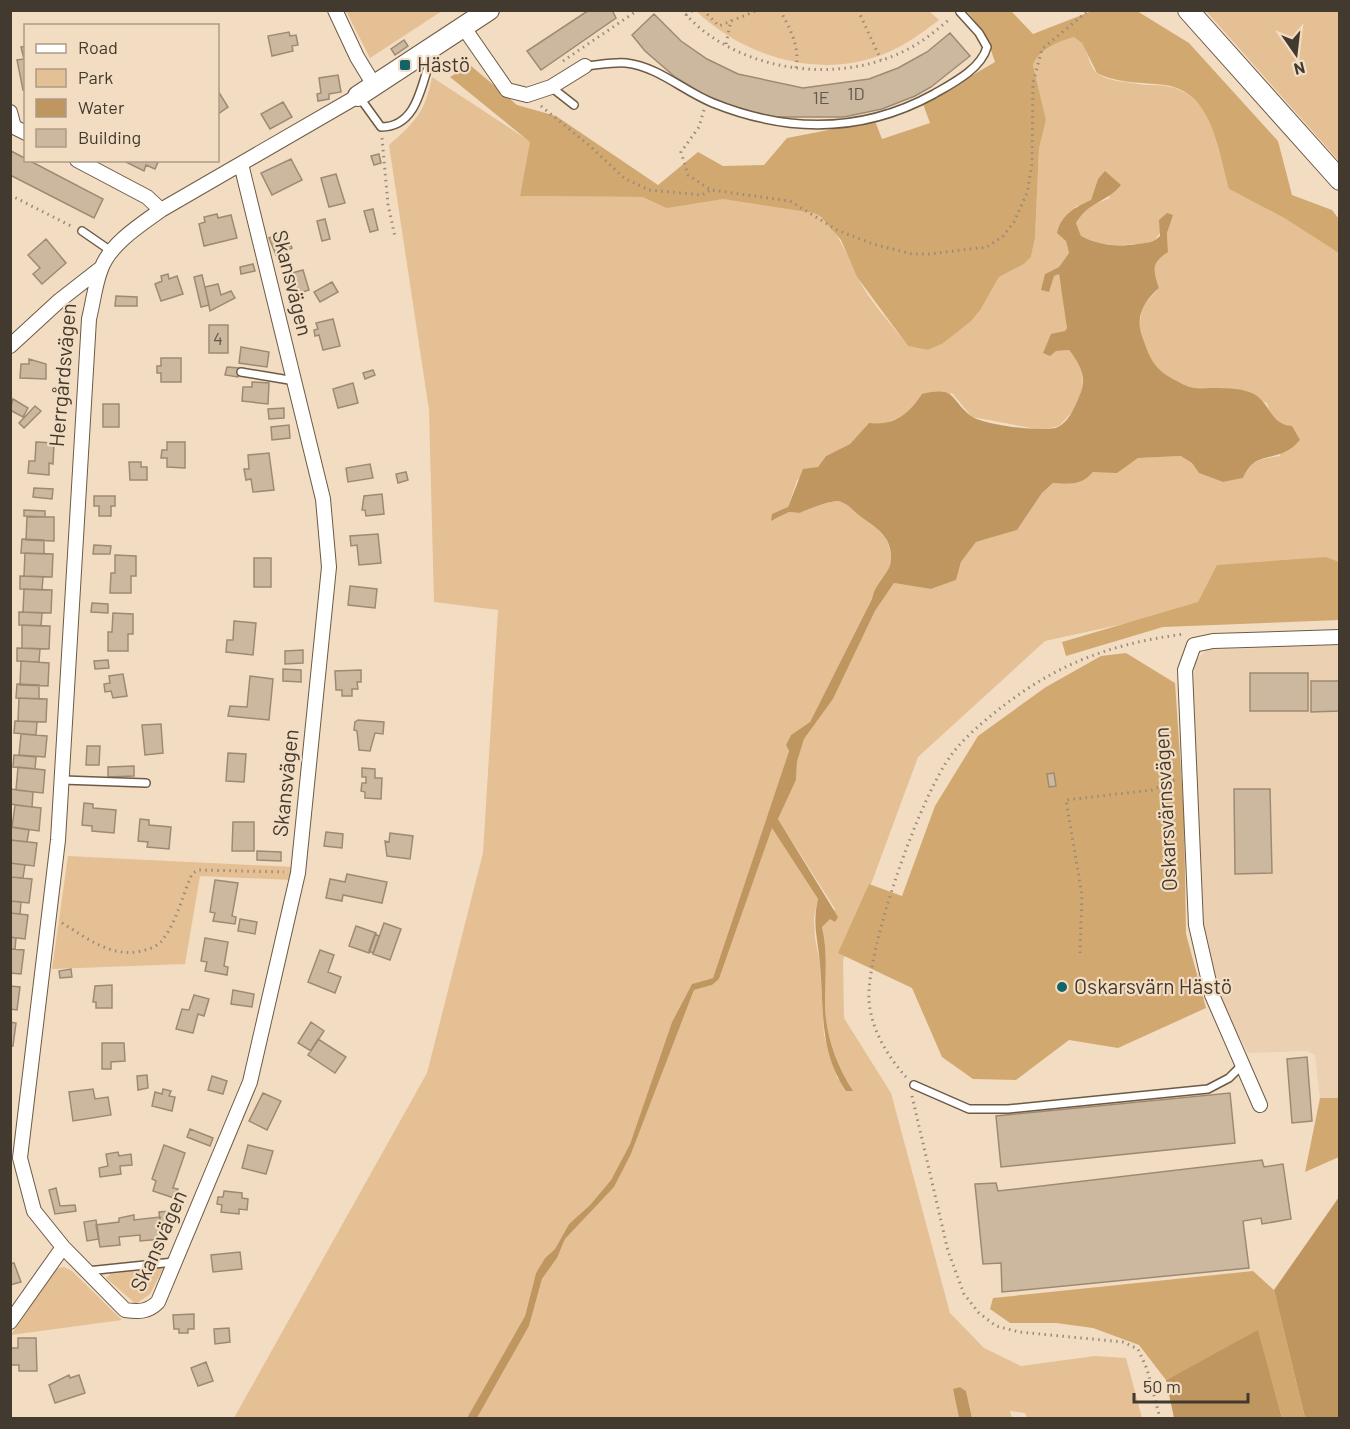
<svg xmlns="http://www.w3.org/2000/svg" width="1350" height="1429" viewBox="0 0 1350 1429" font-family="Barlow,sans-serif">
  <rect width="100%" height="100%" fill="#f2ddc3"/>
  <!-- built -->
  <path fill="#ebd1b1" d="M1339,645V1098H1320L1315,1055L1307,1051L1248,1053L1224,1008L1203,932L1192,699L1195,661L1207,650Z"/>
  <!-- green -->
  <path fill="#e4c094" d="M346,11H442L370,58Z
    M929,11L939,20C922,33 904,46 884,54C818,80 745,57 696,11Z
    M1206,11H1339V161Z
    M1074,37C1089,41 1086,65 1098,74C1108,81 1126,82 1138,84C1148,86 1157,84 1166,86C1214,94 1218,151 1229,189L1339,247V577L1045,641L918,757L843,960L844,1018L891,1093L950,1313L984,1348L1021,1366L1095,1356L1126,1358L1142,1418H1027L1025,1413L1010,1411L1012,1418H972L966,1391L960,1387L953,1389L959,1418H477L529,1326L542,1279L557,1258L565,1239L614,1186L631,1154L694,990L712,985L719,979L772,827L818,899L814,917L815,938L820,963L824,1035L837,1078L852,1090C836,1064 825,1032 825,1001C825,976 828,952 822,926L835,909L778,819L796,780L797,762L804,739L833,699L875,611L894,583L931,589L956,580L961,562L976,542L1017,530L1042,493L1053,483C1070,484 1081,486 1093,472H1117L1138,458L1181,456L1192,462L1199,473L1223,482L1243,478C1251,459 1262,459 1280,456L1283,425L1272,419L1267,403L1222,388H1191L1160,373L1148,355L1139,329L1142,307L1159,288C1153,270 1151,263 1168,252L1167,233L1172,215L1153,243C1123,244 1110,250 1081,236L1076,223L1085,208L1110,198L1098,179L1091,200L1075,207L1066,241L1069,253L1059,267L1045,274L1054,276L1059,273C1060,291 1068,307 1067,325C1067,333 1059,344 1056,351L1069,350L1081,365L1083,388L1073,411L1059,426L1042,430L972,417L952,393L882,425L869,423L850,444L826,456L818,467L797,480L788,507L772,521L789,512L800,513C805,510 832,500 838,501C849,504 852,510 860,516C876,528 891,536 891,559C891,573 875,582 872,599L810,722L791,735L786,745L789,751L713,978L692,984L672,1022L630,1144L611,1180L590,1205L569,1224L555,1249L545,1258L536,1273L525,1316L467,1418H234L427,1073L483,853L498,610L434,602L429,410L389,145C415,122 425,113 432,77L531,142L520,196L642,197C680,216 687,197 723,199C753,201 784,207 814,213C838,227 846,254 858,278C868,299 893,326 908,346L926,350L942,344L981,309L999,277L1024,264L1031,257L1035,238L1039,149L1046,120L1033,65C1039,49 1058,42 1074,37Z
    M68,856L294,867L291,880L200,876L185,964L52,969Z
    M64,1267L72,1271L122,1320L11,1335L55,1269Z
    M158,1267L163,1269L150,1294L136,1304L106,1278L111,1274Z"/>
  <!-- forest -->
  <path fill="#d2a871" d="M967,11H1011L1033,34L1092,11H1137L1189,43L1278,141L1292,195L1332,210L1339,219V253L1286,219L1229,189C1218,151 1213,92 1165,85C1141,82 1119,84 1097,73L1082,43L1074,37C1058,42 1039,49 1033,65L1046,120L1039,149L1035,238L1031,257L1024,264L999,277L981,309L971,321L942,344L927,350L908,346L857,277L841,240L821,217L814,213L723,199L667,208L642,197L520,196L530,142L450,77L470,65L517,105L556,116L658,185L698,152L723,166L764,165L787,138L875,121L882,139L930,123L923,104L995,62L986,36Z
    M1326,557L1339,562V620L1163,627L1066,656L1062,642L1198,602L1217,565Z
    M1126,653L1175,683L1184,815L1186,934L1206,1008L1118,1048L1069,1040L1016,1080L973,1079L942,1057L912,988L838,953L869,884L902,896L935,806L978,736L1046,687L1101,656Z
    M1320,1098H1339V1157L1305,1172Z
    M1253,1271L1274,1290L1305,1418H1282L1258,1331L1166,1380L1139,1345L1093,1328L1056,1323H1010L990,1309L993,1298Z"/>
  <!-- water -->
  <path fill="#c09660" d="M1105,171L1121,185C1105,204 1090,200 1076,223L1081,236C1102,246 1116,247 1138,244C1149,242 1152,244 1160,236L1159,220L1167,213L1173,215L1167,233L1168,252C1151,263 1153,270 1159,288C1144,301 1135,316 1142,336C1150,359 1154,370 1177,381C1182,384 1188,387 1194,388C1212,389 1231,386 1249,392C1271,399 1268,425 1292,426L1300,440C1278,466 1256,447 1243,478L1223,482L1199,473L1192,463L1181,456L1138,458L1117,473L1093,472C1081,486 1070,484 1053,483L1042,493L1017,530L976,542L961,562L956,580L931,589L894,583L875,611L833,699L804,739L797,762L796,780L778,819L838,917L835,922L830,919L822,927C828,952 825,976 825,1002C825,1033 836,1065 853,1091H846C819,1052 824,1009 820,964C818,939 812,925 818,899L772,828L719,979L712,985L694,990L631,1154L614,1187L565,1239L557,1258L542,1279L529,1326L477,1418H467L525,1316L536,1273L545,1258L555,1249L569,1224L590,1205L611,1180L630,1144L672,1022L692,984L713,978L789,751L786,745L791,735L810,722L872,599C875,582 891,573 891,559C892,536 876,528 860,516C852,510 849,504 838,501C832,500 805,510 800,513L789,512L771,521L772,514L788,507L803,469L818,467L826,456L850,444L869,423C894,426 909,414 922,394C957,386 949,399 971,416C983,425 1045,433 1058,427C1070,421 1076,404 1081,392C1087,377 1079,362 1069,350L1056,351L1050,356L1043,353L1051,334L1065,331L1067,328L1059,274L1054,276L1049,292L1041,290L1045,274L1059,267L1069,253L1066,241L1057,233C1061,215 1075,207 1091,200L1098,179Z
    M1339,1197V1418H1305L1274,1290Z
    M1258,1330L1282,1418H1174L1166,1380Z
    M960,1387L966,1391L972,1418H959L953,1389Z"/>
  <!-- building -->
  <path fill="#ccb89f" stroke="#9e8a73" stroke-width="1.5" d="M589,10H612L616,18L541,70L527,51Z
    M654,14L681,41L707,59L738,74L803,88L869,79L898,68L927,52L950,33L970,56L931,87L915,96L882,109L844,117H766L733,107L703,94L675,77L645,51L632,35Z
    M289,32L290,36L296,35L298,45L292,46L293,51L272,56L268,36Z
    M404,40L408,46L395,55L391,49Z
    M26,46V90H23L17,60L24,59L21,47Z
    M338,75L341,92L329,94V99L318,101L317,94L321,93L319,78Z
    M218,91L228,107L218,114Z
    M283,102L292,117L270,129L261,114Z
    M11,151L103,199L94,218L10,175Z
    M379,154L381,163L374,165L371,156Z
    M291,159L302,180L272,195L261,173Z
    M122,160H159L155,169L146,165L144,171Z
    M336,174L345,203L329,207L321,178Z
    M373,209L378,230L370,232L364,211Z
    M217,214L218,218L231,215L237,238L204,246L199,224L205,222L204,217Z
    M325,219L330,239L322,241L317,221Z
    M285,231L292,248L276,255L269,238Z
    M46,239L66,263L42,284L33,274L40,268L28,255Z
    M253,264L255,271L241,274L240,267Z
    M303,270L309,290L293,295L288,274Z
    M168,274L169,279L177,276L183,294L161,301L155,284L162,281L161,276Z
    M202,275L209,305L201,307L194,277Z
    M332,282L338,292L320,302L314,292Z
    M218,284L221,295L231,291L235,298L210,311L205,287Z
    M116,296L137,297V306H115Z
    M333,319L340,346L323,350L319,335L315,336L314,330L318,329L316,323Z
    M209,325H228V353H209Z
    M241,347L269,352L267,367L239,363Z
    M161,358H181V382H161V373H157V366H161Z
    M29,359L46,364V379L20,378L21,364H29Z
    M227,367L239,368L238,377L225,375Z
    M373,370L375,375L365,379L363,373Z
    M252,382L269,383L268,404L242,401L243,387H252Z
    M353,383L358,403L338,408L333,389Z
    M13,399L28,408L23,417L10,410Z
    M103,404H119V427H103Z
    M35,406L41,411L24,428L19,423Z
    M284,408V418L269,419L268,409Z
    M289,425L290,438L272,440L271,427Z
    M36,442L54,443L53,464L49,463V475L28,473L29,461H35Z
    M167,442H185V468L167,467V458H161L162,450H167Z
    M269,453L274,490L253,492L251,479L246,480L244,469H249L248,455Z
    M129,462H141V467H147V480H130Z
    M370,464L373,478L348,482L346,468Z
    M406,472L408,480L398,483L396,474Z
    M34,488L53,489L52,499L33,497Z
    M382,494L384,514L366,516L365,510H362L364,496Z
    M94,496H115V506H111V516H99V506H94Z
    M24,510L45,511V517L24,516Z
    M27,517H54V541L26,540Z
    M378,534L381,563L359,565L357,545L351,546L350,536Z
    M22,539L44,540V554L21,553Z
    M94,545L111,546L110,554H93Z
    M25,553L53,554L52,577L24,576Z
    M115,555L136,556V576H131V593H110L111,573H115Z
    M254,558H271V587H254Z
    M20,576L43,577L42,590L20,589Z
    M350,586L377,589L375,608L348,605Z
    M24,589L52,590L51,613L23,612Z
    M92,603L108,604V613L91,612Z
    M19,612L42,613L41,626L19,625Z
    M113,613L133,614V634H128V651H108V632H112Z
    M234,621L256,623L253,655L226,652L227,640H233Z
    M22,625L50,626L49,649L22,648Z
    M17,648L40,649L39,662L17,661Z
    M303,650V663L285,664V651Z
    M108,660L109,668L95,669L94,661Z
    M21,661L49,663L48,686L20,685Z
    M283,669L301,670V682L283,681Z
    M361,670V682H357L358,689H352V696H342V690H336L335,671Z
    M1250,673H1308V711H1250Z
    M123,674L127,696L113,698L111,691L105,692L104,684L110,683L109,676Z
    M250,676L273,679L269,720L228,716L230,706L247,707Z
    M1311,681H1340V711L1311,712Z
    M17,684L39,685V699L16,698Z
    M19,698L47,699L46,722L18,721Z
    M358,720L384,722L383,734L375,733L370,751L359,750L357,731L354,730L355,722Z
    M15,721L37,722L36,735L14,733Z
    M161,724L163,753L145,755L142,725Z
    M21,734L47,736L45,757L19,755Z
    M87,746H100L99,765H86Z
    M228,753L246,754L244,782L226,781Z
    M14,755L36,757L35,769L13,767Z
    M134,766V776L108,777V767Z
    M18,767L45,770L43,793L16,790Z
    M362,768L375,769V778H382L381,799L365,798V792L361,791L362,783H366V777H362Z
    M1054,773L1056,786L1049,787L1047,774Z
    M10,789L33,792L32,807L10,804Z
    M1234,789H1270L1272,873L1235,874Z
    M84,803L93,804V808L116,810L114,833L92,831V826L82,825Z
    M15,805L41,808L39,831L12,827Z
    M140,819L149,820V825L171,827L169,849L147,847L148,842L138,841Z
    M233,822H254V851H232Z
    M10,827L29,830L27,842L10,840Z
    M326,832L343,834L342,848L324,846Z
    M390,833L413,836L410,859L387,856L385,841L389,842Z
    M11,840L37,843L34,866L10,863Z
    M257,851L281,852V861L257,860Z
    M10,863L25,865L23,878L10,877Z
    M347,874L387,882L382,903L343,895L342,901L326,898L330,879L345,882Z
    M10,877L32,879L29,903L10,901Z
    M215,880L238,883L232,916L236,917L235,924L213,921L215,913L210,912Z
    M10,901L21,902L20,914L10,913Z
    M10,913L28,915L25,939L10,937Z
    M240,919L257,922L255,934L238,931Z
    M384,923L401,929L390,960L373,954Z
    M356,926L376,933L369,953L349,946Z
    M375,934L379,936L373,953L369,951Z
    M10,937L16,938L15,949H10Z
    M205,938L228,942L224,966L228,967L227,975L205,971L207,962L201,961Z
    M10,949L24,950L21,974L10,973Z
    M320,950L334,955L328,972L341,977L335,993L308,982Z
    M71,969L72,977L60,978L59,971Z
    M112,985V1008H96V1002H93L95,986Z
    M10,986L20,987L17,1010L10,1009Z
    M233,990L254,994L252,1007L231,1004Z
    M194,995L209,999L204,1016L198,1014L193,1033L176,1029L182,1009L189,1010Z
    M10,1022L16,1023L13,1046H10Z
    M311,1022L324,1031L311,1051L298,1043Z
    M318,1039L346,1057L335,1073L308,1055Z
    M102,1043H124L125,1061L111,1062V1069H102Z
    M1307,1057L1312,1121L1292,1123L1287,1059Z
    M147,1075L148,1088L138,1090L137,1076Z
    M212,1076L227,1081L223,1094L208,1090Z
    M93,1089L95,1099L108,1097L111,1115L73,1121L69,1092Z
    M163,1089L171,1091L169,1096L175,1097L172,1111L152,1106L155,1092L162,1094Z
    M263,1093L281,1101L267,1130L249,1121Z
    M1230,1093L1235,1143L1001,1167L996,1116Z
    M190,1129L213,1138L210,1146L187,1137Z
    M164,1145L185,1153L173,1188L178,1189L174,1198L153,1191L156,1181L152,1179Z
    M248,1145L273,1151L266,1174L242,1168Z
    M118,1152L119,1156L131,1154L132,1165L120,1166L121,1174L100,1177L99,1168L108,1166L106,1154Z
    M1262,1160L1264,1167L1283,1164L1291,1219L1262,1224L1261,1218L1243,1221L1249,1268L1002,1292L1001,1263L983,1264L975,1184L996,1183L998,1191Z
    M56,1188L60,1206L75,1205L76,1211L55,1214L49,1190Z
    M224,1191L242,1193V1198L248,1199L247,1210L239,1209V1214L221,1212L222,1205L217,1204L218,1197H223Z
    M170,1211L172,1228L161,1230L159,1212Z
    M134,1215V1220L160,1217L162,1239L140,1241V1235L119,1237L120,1245L100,1247L96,1225L119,1222V1218Z
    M96,1220L99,1239L87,1241L84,1222Z
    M240,1252L242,1269L213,1272L211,1255Z
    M14,1263L21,1282L10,1285V1264Z
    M194,1314V1329H188V1333H179V1329H174L173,1315Z
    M229,1328L230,1342L215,1344L214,1329Z
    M18,1338H36L37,1371H19V1365H10V1348H18Z
    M206,1362L213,1381L198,1386L191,1368Z
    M69,1375L70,1378L79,1375L85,1393L55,1403L49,1385Z"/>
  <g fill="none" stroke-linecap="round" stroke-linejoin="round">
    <!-- lane casing -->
    <g stroke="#6d5a44" stroke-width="10">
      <path id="lane" d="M585,66C598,65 613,62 626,63C659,67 683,91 713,103C788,133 863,133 934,94C953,83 981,69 987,47L979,33L960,12
        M551,87L574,105
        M360,98L381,127C416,127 421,88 430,60L425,53
        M82,231L111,251
        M241,372L295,381
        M63,780L146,783
        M914,1085L969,1109H1008L1208,1089L1229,1078L1243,1064
        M87,1271L174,1262"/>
    </g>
    <!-- street casing -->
    <g stroke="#6d5a44" stroke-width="16">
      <path id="street" d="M335,10L357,57L374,85
        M464,28L507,90L527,95L551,87L585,66
        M10,112L14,127L26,133
        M77,160L147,197L161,210
        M241,164L323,499L329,567L298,873L250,1082L158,1302C148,1312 139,1312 125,1310L63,1247L34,1211L20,1158L58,840L89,319C93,303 95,284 101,269C110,244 140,225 161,210L358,96
        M10,346L60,300L101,268
        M1260,1105L1212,995L1196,925L1185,670L1194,645L1213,641L1340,637
        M10,1322L63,1247"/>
    </g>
    <!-- secondary casing -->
    <g stroke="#6d5a44" stroke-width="22">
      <path id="secondary" d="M1188,10L1340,180
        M358,96L489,10"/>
    </g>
    <!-- path -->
    <path stroke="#9a8b79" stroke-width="3" stroke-dasharray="1.5 4.5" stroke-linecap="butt" d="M681,10C689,17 696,26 705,32C762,75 848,82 910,48C925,40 938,29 951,18
      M703,10L719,26L758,10
      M780,10C790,29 800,46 796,68
      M858,10L881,60
      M686,15L694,10
      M726,44L731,20
      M563,61L638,10
      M541,106L590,146L624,178L649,190L702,195L711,190
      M704,110L699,127L681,152L688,175L711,190L790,201L837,230L873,244L912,254H929L987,247L1003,236L1014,222L1027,193L1032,164L1033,83L1042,49L1089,10
      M382,138L388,204L395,237
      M10,195L73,227
      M62,923C87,938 111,958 141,951C150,949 159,946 164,938C177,920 183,894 192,874L198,870L284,872
      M1080,953L1082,895L1066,800L1152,790L1177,779
      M906,1077C888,1057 871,1029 869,1001C866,949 920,796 952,754C960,743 971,733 981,724C1045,669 1101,645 1184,634
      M912,1096L948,1251L964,1294L979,1313L996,1326L1019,1332L1123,1342L1138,1349L1147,1369L1160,1418"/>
    <!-- lane -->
    <use href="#lane" stroke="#fff" stroke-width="7"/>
    <!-- street -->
    <use href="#street" stroke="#fff" stroke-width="14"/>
    <!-- secondary -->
    <use href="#secondary" stroke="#fff" stroke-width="20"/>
  </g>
  <!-- markers -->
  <g fill="#136369" stroke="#f2ddc3" stroke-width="2">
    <rect x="399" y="59" width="12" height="12" rx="3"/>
    <circle cx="1062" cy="987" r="6"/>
  </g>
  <g text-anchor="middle" stroke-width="4.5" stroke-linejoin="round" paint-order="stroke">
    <!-- number labels -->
    <g font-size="18" fill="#64594b">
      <text x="856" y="100">1D</text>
      <text x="821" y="104">1E</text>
      <text x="218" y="345">4</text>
    </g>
    <!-- poi labels -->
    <g font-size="21" fill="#42392f" stroke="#f2ddc3" text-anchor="start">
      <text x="417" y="72">Hästö</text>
      <text x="1074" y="994">Oskarsvärn Hästö</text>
    </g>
    <!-- street labels -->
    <g font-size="21" fill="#42392f" stroke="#f2ddc3">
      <text transform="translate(292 283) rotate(76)" y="7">Skansvägen</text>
      <text transform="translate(63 375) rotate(-85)" y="7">Herrgårdsvägen</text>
      <text transform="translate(286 783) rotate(-84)" y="7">Skansvägen</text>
      <text transform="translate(1166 809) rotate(-93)" y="7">Oskarsvärnsvägen</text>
      <text transform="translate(159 1241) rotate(-66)" y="7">Skansvägen</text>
    </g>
  </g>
  <!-- border -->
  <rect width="1350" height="1429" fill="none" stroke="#42392f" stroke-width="24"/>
  <!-- legend -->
  <rect x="24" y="24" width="195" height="138" fill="#f2ddc3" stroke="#ac9b88" stroke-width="1.5"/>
  <rect x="36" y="44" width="30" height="9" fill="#ffffff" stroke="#ac9b88" stroke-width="1.5"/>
  <text x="78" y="54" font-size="18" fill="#42392f">Road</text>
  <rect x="36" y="69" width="30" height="18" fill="#e4c094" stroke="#ac9b88" stroke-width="1.5"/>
  <text x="78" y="84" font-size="18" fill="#42392f">Park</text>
  <rect x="36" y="99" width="30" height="18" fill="#c09660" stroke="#ac9b88" stroke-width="1.5"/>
  <text x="78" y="114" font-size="18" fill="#42392f">Water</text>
  <rect x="36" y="129" width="30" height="18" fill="#ccb89f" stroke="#ac9b88" stroke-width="1.5"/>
  <text x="78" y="144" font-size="18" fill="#42392f">Building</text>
  <!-- north arrow -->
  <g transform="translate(1296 54) rotate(166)" stroke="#f2ddc3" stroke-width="4.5" paint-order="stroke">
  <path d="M0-4.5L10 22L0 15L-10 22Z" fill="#42392f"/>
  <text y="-9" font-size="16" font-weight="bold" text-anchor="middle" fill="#42392f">N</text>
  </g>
  <!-- scale -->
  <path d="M1134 1393v9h114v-9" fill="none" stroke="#42392f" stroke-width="3"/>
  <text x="1143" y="1393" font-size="18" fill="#42392f" stroke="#f2ddc3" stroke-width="4.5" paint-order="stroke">50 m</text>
</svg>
